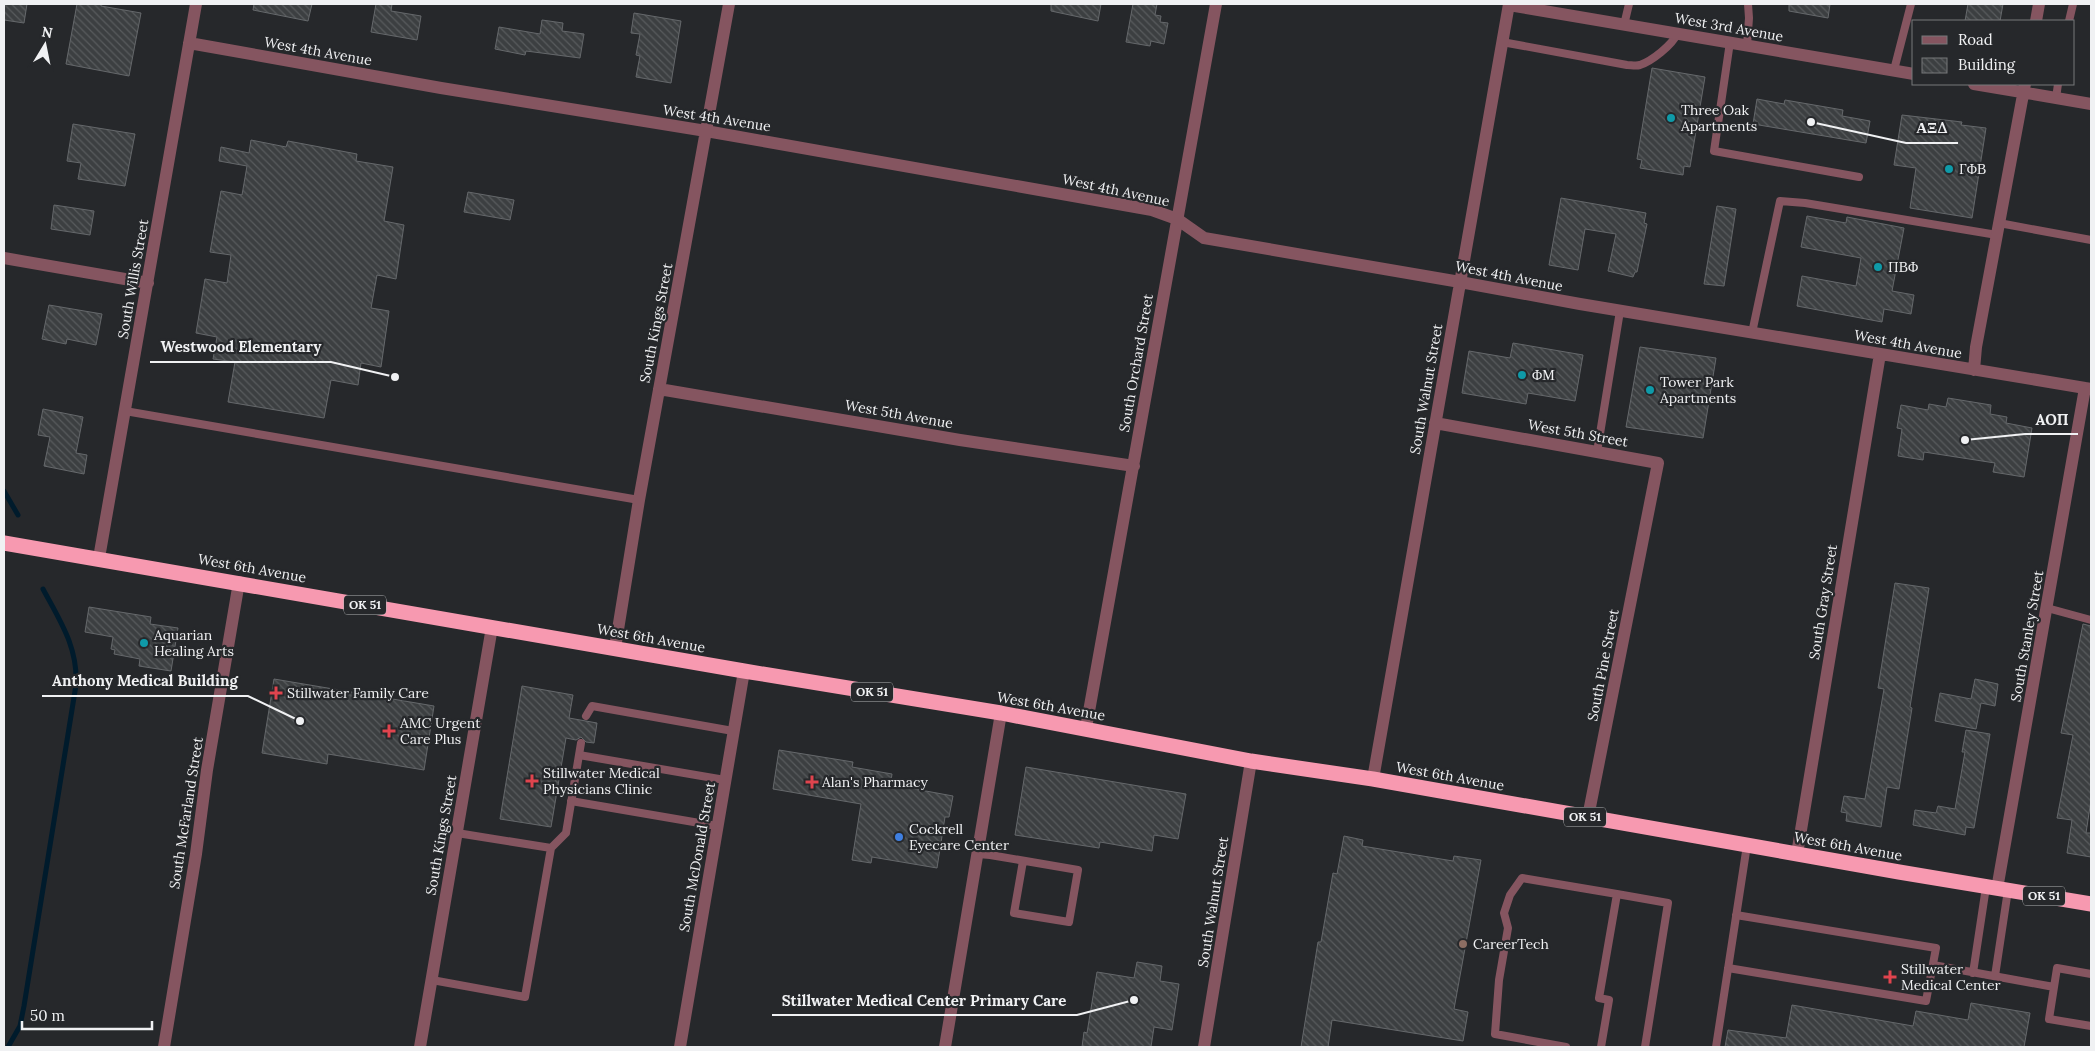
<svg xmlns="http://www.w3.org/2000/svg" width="2095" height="1051" viewBox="0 0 2095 1051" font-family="Lora,serif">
  <defs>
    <pattern id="building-back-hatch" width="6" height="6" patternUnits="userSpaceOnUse" patternTransform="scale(1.25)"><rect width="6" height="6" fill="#3c3f41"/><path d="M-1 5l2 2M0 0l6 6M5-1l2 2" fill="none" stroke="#585b5d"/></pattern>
  </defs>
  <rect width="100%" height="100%" fill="#26282b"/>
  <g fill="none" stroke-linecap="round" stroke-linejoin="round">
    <!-- stream -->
    <path stroke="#001b2c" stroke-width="5" d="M4,491L18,515
      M8,1047L20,1026L24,1006L76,685C78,647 60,621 43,589"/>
  </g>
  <!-- building -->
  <path fill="url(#building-back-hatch)" stroke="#65686b" d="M4,4H27L24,23L4,20Z
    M77,4H101V6L141,13L129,76L66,64Z
    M254,4H312L308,21L253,10Z
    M376,4H392L391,11L421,16L417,40L371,32Z
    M1051,4H1101L1098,21L1051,11Z
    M1133,4H1157L1155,15L1161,16L1160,22L1168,23L1164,44L1151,41L1150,46L1126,42Z
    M1789,4H1830L1828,18L1789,11Z
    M1968,4H2003L2000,21H1965Z
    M634,13L681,21L671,83L636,77L640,56L636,55L640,34L631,33Z
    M542,20L563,23L562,31L584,34L580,58L526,51L525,55L495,49L499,27L540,34Z
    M1652,68L1705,77L1690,167L1684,166L1683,175L1640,168L1642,160L1637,159Z
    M1757,99L1784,104L1785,100L1843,110L1842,116L1870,121L1866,143L1753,124Z
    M1902,115L1962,122L1961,125L1986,128L1972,218L1910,208L1916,168L1894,165Z
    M73,124L135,134L125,186L78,179L81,163L67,161Z
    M251,140L286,147L288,141L357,154L356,161L393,167L384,221L404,225L396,279L377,275L371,308L389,311L381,367L361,363L358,385L331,380L324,418L228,402L235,362L213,359L217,337L196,333L205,279L227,283L231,255L210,252L221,191L242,195L247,166L219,161L221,147L249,153Z
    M468,192L514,200L510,220L464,212Z
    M1561,198L1646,213L1644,223L1647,224L1637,272H1635L1633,277L1608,271L1616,234L1585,229L1578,270L1549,265Z
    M54,205L94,211L90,235L51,229Z
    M1717,206L1736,209L1724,286L1704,284Z
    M1807,216L1846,223L1847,217L1904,228L1892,291L1914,295L1911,314L1884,309L1882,322L1797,306L1802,276L1856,286L1861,258L1801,247Z
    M49,305L102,314L96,345L67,339L66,344L42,339Z
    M1513,343L1583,355L1575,401L1528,393L1526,404L1462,393L1469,351L1510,358Z
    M1640,347L1716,358L1703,438L1626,427Z
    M1948,398L1991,405L1990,414L2007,417L2006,423L2032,428L2024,477L1993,472L1995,463L1924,452L1923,460L1898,456L1902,429L1897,428L1901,405L1928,410L1929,404L1946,407Z
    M43,409L83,417L76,453L87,455L84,474L44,466L50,437L38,435Z
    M1895,583L1929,588L1910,707L1912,708L1899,789L1887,787L1881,827L1846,821L1847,813L1841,812L1844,796L1865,799L1884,689L1878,688Z
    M89,607L151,617L150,624L178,628L171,671L139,666L140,659L114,654L115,650L111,649L113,637L85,632Z
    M2083,624L2091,626V800L2086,833H2091V857L2067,853L2072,820L2057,818L2073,735L2061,733Z
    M274,679L434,706L424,770L328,754L327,764L262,753Z
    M1975,679L1998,684L1995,706L1981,703L1976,729L1935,721L1940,693L1971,699Z
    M522,686L573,695L569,718L597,723L594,743L586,742L581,737L576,740L566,738L551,827L500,819Z
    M1966,730L1990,734L1974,828L1966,827L1965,835L1913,825L1915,810L1936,813L1938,806L1955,809L1965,752H1962Z
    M779,750L853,762L852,767L892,774L891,781L915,785V789L953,796L949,817H945L937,868L872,857L871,863L852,860L861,804L773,789Z
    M1026,767L1186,794L1178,839L1154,835L1152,851L1100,842L1099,848L1015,835Z
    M1344,836L1363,840L1362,846L1453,861L1454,856L1481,860L1454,1009L1468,1012L1463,1041L1332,1020L1328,1047H1301L1318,942H1321L1333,873L1337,874Z
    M1137,962L1162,966L1160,981L1179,984L1172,1030L1154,1027L1151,1047H1082L1084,1032L1087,1033L1097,972L1134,978Z
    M1971,1003L2030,1013L2024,1047H1725L1728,1030L1786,1038L1792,1005L1913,1026L1916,1011L1968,1020Z"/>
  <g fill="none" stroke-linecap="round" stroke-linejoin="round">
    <!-- lane -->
    <path stroke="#855560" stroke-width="8" d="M2069,21L2073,4
      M1624,25L1629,4
      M1502,42L1627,65C1631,65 1636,66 1640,65C1652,61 1672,45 1677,34
      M1730,42L1714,151L1859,177
      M1747,45L1749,18L1748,4
      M1894,70L1911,4
      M2056,98L2058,84
      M1999,223L2091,240
      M1752,333L1780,201L1805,203L1997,235
      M125,411L639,500
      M1597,452L1620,311
      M2047,608L2091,620
      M586,716L592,706L733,731
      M579,755L725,780
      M571,801L717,826
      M551,848L566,833L581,743
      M978,854L990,855L1078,870L1069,922L1014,913L1023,861
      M1933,965L2054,987
      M1728,968L1926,1001L1936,948L1736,915
      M1973,973L1986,887
      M2091,974L2057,968L2049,1019L2091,1026
      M1995,976L2008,890
      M432,980L525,997L551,848L457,833
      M1566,1047L1495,1034L1499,980L1508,928L1504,913L1510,895L1522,878L1617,894
      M1601,1047L1609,1000L1599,998L1617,894L1668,903L1645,1047
      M1716,1047L1747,845"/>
    <!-- street -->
    <path stroke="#855560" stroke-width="12" d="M1509,5L1914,74
      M2036,21L2039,4
      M189,43L441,88L706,131L1152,210L1177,219L1204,238L1460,282L1580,304L2091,389
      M1974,84L2091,104
      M4,258L148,283
      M1974,370L1976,347L2025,84
      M659,389L960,440L1134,466
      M1435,423L1658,463L1588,817
      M99,558L196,4
      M615,648L639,500L729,4
      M1086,728L1216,4
      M1373,779L1509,4
      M1797,854L1880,354
      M1997,889L2085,388
      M164,1047L196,854L207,770L239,582
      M420,1047L492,627
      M680,1047L744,671
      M945,1047L1001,713
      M1204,1047L1251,761"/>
    <!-- highway -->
    <path stroke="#f799b0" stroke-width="15" d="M4,543L744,671L1001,713L1251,761L1373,779L1899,872L2091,904"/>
  </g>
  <!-- markers -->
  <g fill="#0f9aa8" stroke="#26282b" stroke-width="2">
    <circle cx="1671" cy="118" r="5"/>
    <circle cx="1949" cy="169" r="5"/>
    <circle cx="1878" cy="267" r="5"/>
    <circle cx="1522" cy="375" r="5"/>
    <circle cx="1650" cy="390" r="5"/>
    <circle cx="144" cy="643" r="5"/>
  </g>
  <g fill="#e0444e" stroke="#26282b" stroke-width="2">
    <path d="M273.5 685.5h5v5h5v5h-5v5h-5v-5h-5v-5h5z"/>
    <path d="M386.5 723.5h5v5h5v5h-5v5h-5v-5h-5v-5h5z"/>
    <path d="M529.5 773.5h5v5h5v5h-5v5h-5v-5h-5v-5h5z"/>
    <path d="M809.5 774.5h5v5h5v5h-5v5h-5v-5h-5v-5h5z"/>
    <path d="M1887.5 969.5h5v5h5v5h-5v5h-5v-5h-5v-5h5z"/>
  </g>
  <circle fill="#3f7fe0" stroke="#26282b" stroke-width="2" cx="899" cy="837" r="5"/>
  <circle fill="#8d6e63" stroke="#26282b" stroke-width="2" cx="1463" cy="944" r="5"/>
  <g text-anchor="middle" stroke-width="4.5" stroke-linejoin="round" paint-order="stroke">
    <!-- shield labels -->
    <g fill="#26282b" stroke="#b3b5b7" stroke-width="1">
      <rect x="344" y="595.5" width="42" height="19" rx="4"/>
      <rect x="851" y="682.5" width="42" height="19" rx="4"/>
      <rect x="1564" y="807.5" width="42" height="19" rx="4"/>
      <rect x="2023" y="886.5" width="42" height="19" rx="4"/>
    </g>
    <g font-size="12" font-weight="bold" fill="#f0f1f3">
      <text x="365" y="609">OK 51</text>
      <text x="872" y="696">OK 51</text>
      <text x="1585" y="821">OK 51</text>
      <text x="2044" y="900">OK 51</text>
    </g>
    <!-- street labels -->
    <g font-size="14" fill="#f0f1f3" stroke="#26282b">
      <text transform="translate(1729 27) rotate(10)" y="5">West 3rd Avenue</text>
      <text transform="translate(318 51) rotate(10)" y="5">West 4th Avenue</text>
      <text transform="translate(717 118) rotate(9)" y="5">West 4th Avenue</text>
      <text transform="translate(1116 190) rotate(12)" y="5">West 4th Avenue</text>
      <text transform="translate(1509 276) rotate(11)" y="5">West 4th Avenue</text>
      <text transform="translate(133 279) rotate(-80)" y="5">South Willis Street</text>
      <text transform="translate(656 323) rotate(-79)" y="5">South Kings Street</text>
      <text transform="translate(1908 344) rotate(10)" y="5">West 4th Avenue</text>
      <text transform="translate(1136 363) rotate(-80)" y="5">South Orchard Street</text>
      <text transform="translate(1426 389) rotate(-80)" y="5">South Walnut Street</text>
      <text transform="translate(899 414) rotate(10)" y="5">West 5th Avenue</text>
      <text transform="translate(1578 433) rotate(10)" y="5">West 5th Street</text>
      <text transform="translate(252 568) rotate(10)" y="5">West 6th Avenue</text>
      <text transform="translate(1823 602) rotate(-81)" y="5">South Gray Street</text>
      <text transform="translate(2027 636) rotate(-80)" y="5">South Stanley Street</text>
      <text transform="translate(651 638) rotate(10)" y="5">West 6th Avenue</text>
      <text transform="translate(1603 665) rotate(-79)" y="5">South Pine Street</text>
      <text transform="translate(1051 706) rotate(10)" y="5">West 6th Avenue</text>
      <text transform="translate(1450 776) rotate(10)" y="5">West 6th Avenue</text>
      <text transform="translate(186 813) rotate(-81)" y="5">South McFarland Street</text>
      <text transform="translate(441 835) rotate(-80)" y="5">South Kings Street</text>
      <text transform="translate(1848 846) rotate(10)" y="5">West 6th Avenue</text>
      <text transform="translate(697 857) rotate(-80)" y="5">South McDonald Street</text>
      <text transform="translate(1213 902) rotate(-81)" y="5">South Walnut Street</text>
    </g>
    <!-- poi labels -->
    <g font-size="14" fill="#f0f1f3" stroke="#26282b" text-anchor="start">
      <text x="1681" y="115">Three Oak<tspan x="1681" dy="16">Apartments</tspan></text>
      <text x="1959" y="174">ΓΦΒ</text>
      <text x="1888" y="272">ΠΒΦ</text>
      <text x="1532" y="380">ΦΜ</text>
      <text x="1660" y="387">Tower Park<tspan x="1660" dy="16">Apartments</tspan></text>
      <text x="154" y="640">Aquarian<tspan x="154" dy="16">Healing Arts</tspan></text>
      <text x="287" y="698">Stillwater Family Care</text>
      <text x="400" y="728">AMC Urgent<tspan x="400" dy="16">Care Plus</tspan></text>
      <text x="543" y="778">Stillwater Medical<tspan x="543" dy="16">Physicians Clinic</tspan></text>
      <text x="822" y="787">Alan's Pharmacy</text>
      <text x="909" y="834">Cockrell<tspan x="909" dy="16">Eyecare Center</tspan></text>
      <text x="1473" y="949">CareerTech</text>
      <text x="1901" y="974">Stillwater<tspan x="1901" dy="16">Medical Center</tspan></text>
    </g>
  </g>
  <!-- callouts -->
  <path fill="none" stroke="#f0f1f3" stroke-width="2" d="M1811 122L1906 143H1958M395 377L331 362H150M1965 440L2025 434H2078M300 721L248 696H42M1134 1000L1077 1015H772"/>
  <g fill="#f0f1f3" stroke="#26282b" stroke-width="2">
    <circle cx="1811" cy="122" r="5"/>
    <circle cx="395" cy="377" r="5"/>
    <circle cx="1965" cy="440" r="5"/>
    <circle cx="300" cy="721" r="5"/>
    <circle cx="1134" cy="1000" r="5"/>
  </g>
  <g font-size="15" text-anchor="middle" font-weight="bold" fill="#f0f1f3" stroke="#26282b" stroke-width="4.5" stroke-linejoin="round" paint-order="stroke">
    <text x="1932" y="133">ΑΞΔ</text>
    <text x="241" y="352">Westwood Elementary</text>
    <text x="2052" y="425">AOΠ</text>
    <text x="145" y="686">Anthony Medical Building</text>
    <text x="924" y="1006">Stillwater Medical Center Primary Care</text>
  </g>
  <!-- border -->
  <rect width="2095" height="1051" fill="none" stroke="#f0f1f3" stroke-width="10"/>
  <!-- legend -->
  <rect x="1912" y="20" width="162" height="65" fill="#26282b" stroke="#77787b"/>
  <rect x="1922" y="36" width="25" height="8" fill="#855560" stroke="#77787b"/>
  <text x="1958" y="45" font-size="15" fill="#f0f1f3">Road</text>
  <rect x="1922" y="58" width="25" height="15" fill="url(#building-back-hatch)" stroke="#77787b"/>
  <text x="1958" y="70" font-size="15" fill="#f0f1f3">Building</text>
  <!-- north arrow -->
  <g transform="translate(45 45) rotate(10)" stroke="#26282b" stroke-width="4" paint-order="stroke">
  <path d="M0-4L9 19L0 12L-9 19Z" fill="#f0f1f3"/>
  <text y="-8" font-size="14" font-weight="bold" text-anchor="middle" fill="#f0f1f3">N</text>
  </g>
  <!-- scale -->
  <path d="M22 1021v8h130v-8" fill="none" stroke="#f0f1f3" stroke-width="2.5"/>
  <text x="30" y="1021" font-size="15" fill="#f0f1f3" stroke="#26282b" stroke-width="4" paint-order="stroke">50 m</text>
</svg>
